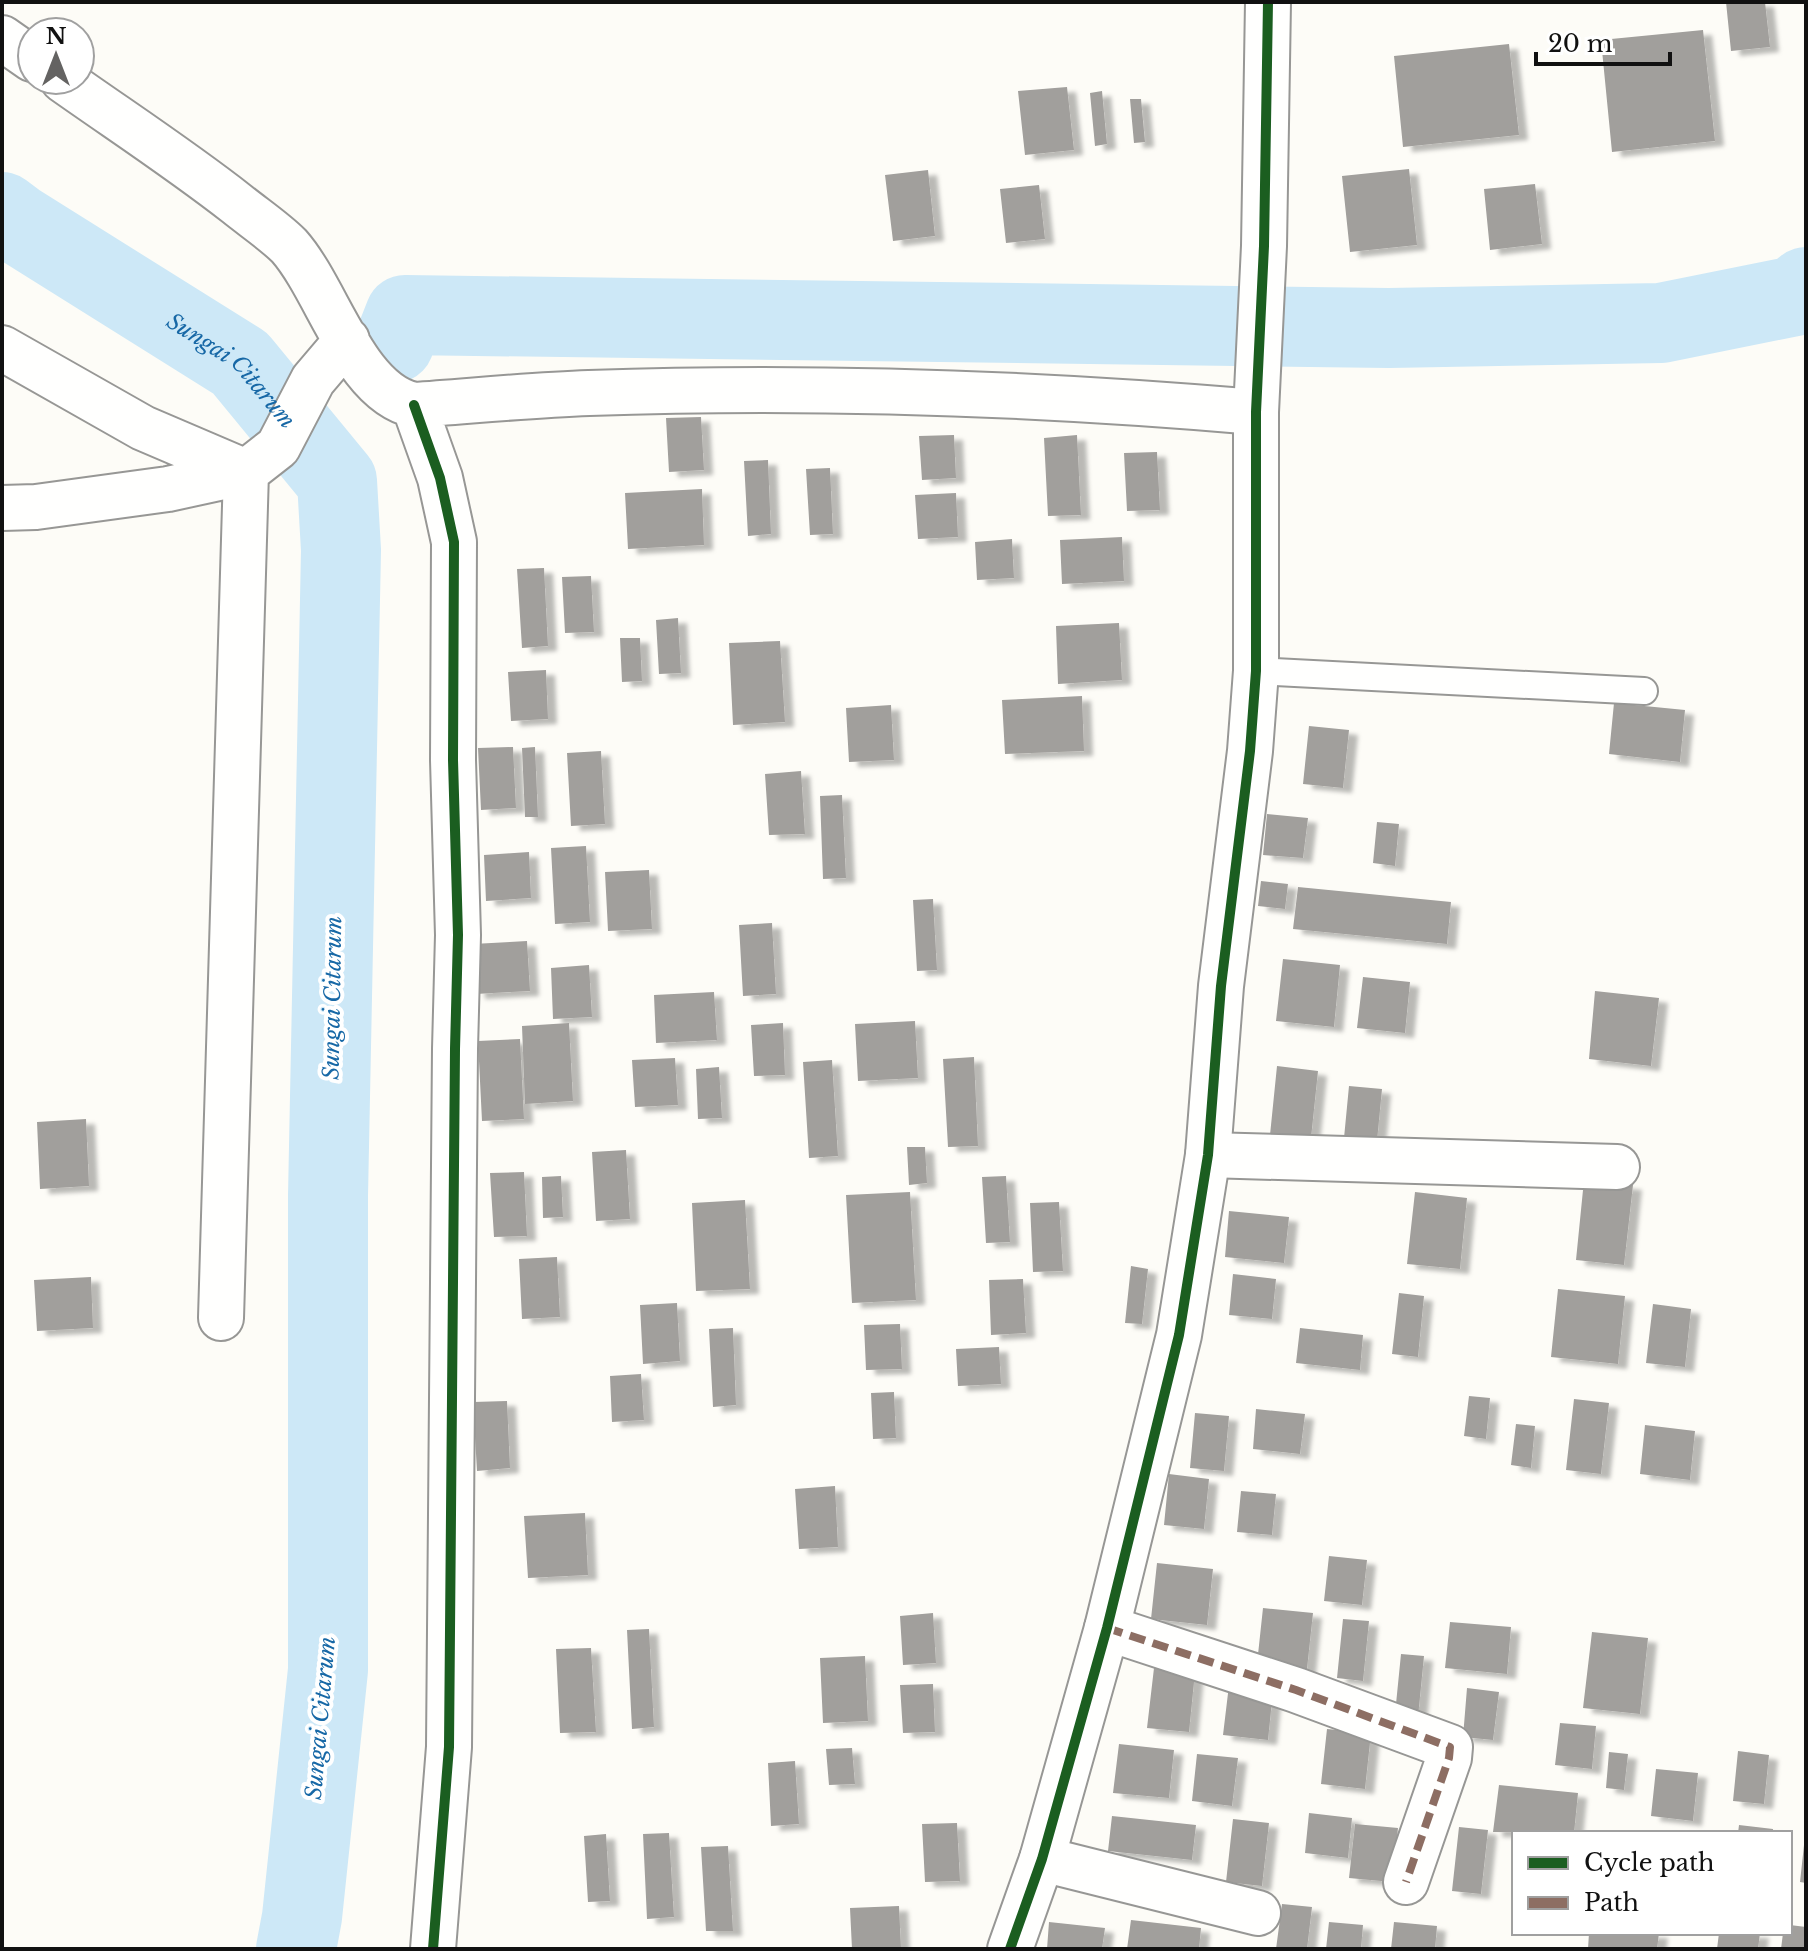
<svg xmlns="http://www.w3.org/2000/svg" width="1808" height="1951" viewBox="0 0 1808 1951" font-family="'Libre Baskerville',serif">
  <defs>
    <filter id="shadow"><feDropShadow dx="9" dy="5" stdDeviation="2" flood-color="#0004"/></filter>
  </defs>
  <rect width="100%" height="100%" fill="#fdfcf7"/>
  <g fill="none" stroke-linecap="round" stroke-linejoin="round">
    <!-- river -->
    <g stroke="#cde8f7" stroke-width="80">
      <path id="s1" d="M2,212L18,224L240,363L337,481L341,550L328,1196V1670L302,1917L296,1949"/>
      <path d="M394,343L405,315L1389,328L1661,323L1795,296L1806,287"/>
    </g>
  </g>
  <!-- building -->
  <path fill="#a19f9c" filter="url(#shadow)" d="M1726,2H1765L1770,47L1731,51Z
    M1703,30L1715,141L1612,152L1601,40Z
    M1509,44L1519,135L1403,147L1394,56Z
    M1067,87L1074,150L1025,155L1018,91Z
    M1102,91L1107,144L1095,146L1090,93Z
    M1130,99H1141L1145,142L1134,143Z
    M1409,169L1417,245L1350,252L1342,176Z
    M928,170L935,236L893,241L885,175Z
    M1535,184L1542,244L1490,250L1484,189Z
    M1039,185L1045,239L1006,243L1000,189Z
    M701,417L704,470L669,472L666,418Z
    M954,435L956,478L922,480L919,436Z
    M1077,435L1081,515L1048,516L1044,438Z
    M1157,452L1160,510L1127,511L1124,453Z
    M768,460L771,534L748,536L744,461Z
    M830,468L833,534L810,535L806,469Z
    M702,489L704,545L628,549L625,493Z
    M956,493L958,537L918,539L915,495Z
    M1122,537L1124,581L1062,584L1060,540Z
    M1012,539L1014,578L977,580L975,542Z
    M544,568L548,646L522,648L517,569Z
    M591,576L594,632L565,633L562,577Z
    M678,618L681,673L659,674L656,620Z
    M1119,623L1122,680L1058,684L1056,626Z
    M620,638H640L642,681L622,682Z
    M780,641L785,722L733,725L729,643Z
    M546,670L548,719L511,721L508,672Z
    M1082,696L1084,751L1005,754L1002,700Z
    M1614,703L1685,710L1680,762L1609,754Z
    M891,705L894,760L849,762L846,708Z
    M1309,726L1349,730L1343,788L1303,784Z
    M513,747L516,808L481,810L478,748Z
    M535,747L538,817H525L522,748Z
    M601,751L605,824L571,826L567,753Z
    M801,771L805,834L769,835L765,774Z
    M842,795L846,878L823,879L820,796Z
    M1267,814L1308,818L1303,858L1263,855Z
    M1377,822L1399,824L1395,866L1373,863Z
    M586,846L590,922L555,924L551,848Z
    M529,852L531,898L486,901L484,855Z
    M649,870L652,929L608,931L605,872Z
    M1261,881L1288,884L1285,909L1258,906Z
    M1298,887L1451,902L1447,944L1293,929Z
    M933,899L937,970L917,971L913,900Z
    M772,923L776,994L743,996L739,925Z
    M527,941L530,991L476,994L473,944Z
    M1283,959L1340,965L1334,1027L1276,1021Z
    M589,965L592,1017L553,1019L551,968Z
    M1363,977L1410,982L1405,1033L1357,1028Z
    M1595,991L1659,998L1651,1066L1589,1059Z
    M714,992L717,1040L656,1043L654,995Z
    M915,1021L918,1078L858,1081L855,1024Z
    M569,1023L573,1101L525,1104L522,1026Z
    M783,1023L785,1075L754,1076L751,1025Z
    M520,1039L524,1119L482,1121L478,1041Z
    M974,1057L978,1146L948,1147L943,1059Z
    M675,1058L678,1105L635,1107L632,1060Z
    M832,1060L838,1156L809,1158L803,1062Z
    M1277,1066L1318,1071L1311,1138L1270,1135Z
    M719,1067L722,1118L698,1119L696,1069Z
    M1349,1086L1382,1089L1377,1141L1344,1138Z
    M86,1119L89,1186L40,1189L37,1122Z
    M907,1147H925L927,1183L909,1185Z
    M626,1150L630,1219L596,1221L592,1152Z
    M524,1172L527,1236L494,1237L490,1173Z
    M561,1176L563,1217L543,1218L542,1177Z
    M1006,1176L1010,1242L986,1243L982,1177Z
    M1584,1180L1633,1185L1624,1265L1576,1260Z
    M910,1192L916,1300L852,1303L846,1195Z
    M1415,1192L1467,1198L1460,1269L1407,1264Z
    M745,1200L750,1289L696,1291L692,1203Z
    M1059,1202L1063,1271L1033,1272L1030,1203Z
    M1229,1211L1289,1217L1284,1263L1225,1257Z
    M557,1257L560,1317L522,1319L519,1259Z
    M1131,1266L1148,1269L1142,1324L1125,1323Z
    M1233,1274L1276,1279L1272,1319L1229,1315Z
    M91,1277L93,1328L37,1331L34,1280Z
    M1023,1279L1026,1333L991,1335L989,1280Z
    M1558,1289L1625,1296L1618,1364L1551,1357Z
    M1399,1293L1424,1296L1418,1357L1392,1354Z
    M677,1303L680,1361L643,1364L640,1305Z
    M1653,1304L1691,1309L1685,1367L1646,1363Z
    M900,1324L902,1369L866,1370L864,1325Z
    M733,1328L736,1405L713,1407L709,1329Z
    M1300,1328L1363,1335L1360,1370L1296,1363Z
    M999,1347L1001,1384L958,1386L956,1349Z
    M641,1374L644,1420L612,1422L610,1376Z
    M894,1392L896,1438L873,1439L871,1393Z
    M1469,1396L1490,1398L1486,1439L1464,1436Z
    M1574,1399L1609,1403L1601,1474L1566,1470Z
    M507,1401L510,1468L477,1471L473,1402Z
    M1256,1409L1305,1414L1300,1454L1253,1449Z
    M1195,1413L1229,1416L1224,1471L1190,1468Z
    M1516,1424L1535,1426L1531,1468L1511,1465Z
    M1645,1425L1695,1431L1690,1480L1640,1474Z
    M1169,1474L1209,1479L1204,1529L1164,1525Z
    M835,1486L838,1547L799,1549L795,1489Z
    M1241,1491L1276,1494L1272,1535L1237,1532Z
    M585,1513L588,1575L528,1578L524,1516Z
    M1329,1556L1367,1560L1362,1605L1324,1601Z
    M1157,1563L1213,1569L1207,1625L1151,1619Z
    M1263,1608L1313,1613L1306,1678L1256,1673Z
    M933,1613L936,1663L903,1665L900,1616Z
    M1343,1619L1369,1621L1363,1681L1337,1678Z
    M1450,1622L1511,1627L1507,1674L1445,1668Z
    M649,1629L654,1727L632,1729L627,1630Z
    M1592,1632L1648,1638L1640,1714L1583,1708Z
    M591,1648L596,1732L560,1733L556,1649Z
    M1401,1654L1424,1656L1418,1717L1395,1714Z
    M865,1656L868,1721L823,1723L820,1658Z
    M1154,1668L1195,1672L1189,1732L1147,1728Z
    M933,1684L935,1732L903,1733L900,1685Z
    M1229,1685L1273,1691L1268,1740L1223,1735Z
    M1467,1688L1499,1692L1493,1740L1463,1737Z
    M1560,1723L1596,1726L1592,1769L1555,1765Z
    M1327,1729L1371,1733L1365,1789L1321,1784Z
    M1119,1744L1174,1750L1169,1798L1113,1793Z
    M852,1748L855,1784L829,1785L826,1749Z
    M1738,1751L1769,1755L1764,1804L1733,1801Z
    M1609,1752L1628,1754L1624,1790L1606,1788Z
    M1197,1754L1238,1758L1232,1806L1192,1801Z
    M795,1761L799,1824L771,1826L768,1763Z
    M1656,1769L1698,1773L1693,1821L1651,1816Z
    M1499,1785L1578,1793L1574,1833L1493,1832Z
    M1309,1813L1352,1818L1348,1858L1305,1853Z
    M1112,1816L1196,1825L1192,1860L1108,1851Z
    M1233,1819L1269,1823L1262,1886L1226,1882Z
    M957,1823L960,1881L925,1882L922,1824Z
    M1355,1824L1398,1828L1392,1882L1349,1878Z
    M1739,1825L1773,1829V1833H1738Z
    M1459,1827L1488,1830L1481,1894L1452,1891Z
    M669,1833L674,1917L647,1919L643,1834Z
    M606,1834L610,1901L588,1902L584,1836Z
    M1804,1845H1806V1883L1800,1882Z
    M728,1846L733,1931H706L701,1847Z
    M1282,1904L1312,1907L1307,1949H1276Z
    M899,1906L901,1949H852L850,1908Z
    M1131,1920L1201,1928L1199,1949H1127Z
    M1049,1922L1105,1928L1102,1949H1047Z
    M1329,1922L1363,1925L1361,1949H1326Z
    M1394,1922L1437,1926L1435,1949H1391Z
    M1790,1925L1806,1927V1949H1781L1783,1933H1790Z
    M1589,1933H1659L1657,1949H1588Z
    M1719,1933H1760L1758,1949H1717Z"/>
  <g fill="none" stroke-linecap="round" stroke-linejoin="round">
    <!-- service casing -->
    <g stroke="#979795" stroke-width="30">
      <path id="service" d="M1256,671L1644,691"/>
    </g>
    <!-- minor casing -->
    <g stroke="#979795" stroke-width="48">
      <path id="minor" d="M2,38L32,59
        M63,80C121,121 181,160 237,204C253,217 274,231 289,246C328,290 354,392 414,405C472,401 531,395 589,393C811,385 1035,393 1256,412
        M2,348L143,428L246,472L221,1318
        M414,405L440,478L454,542L453,760L458,935L455,1049L449,1747L433,1949
        M2,508L36,507L168,489L246,472L278,447L313,380L347,340
        M1208,1155L1617,1167
        M1107,1628L1296,1690L1450,1747L1449,1758L1406,1882
        M1042,1859L1258,1913"/>
    </g>
    <!-- tertiary casing -->
    <g stroke="#979795" stroke-width="48">
      <path id="tertiary" d="M1010,1949L1042,1859L1107,1628L1179,1335L1208,1155L1221,986L1250,751L1256,671V412L1264,246L1268,2"/>
    </g>
    <!-- service -->
    <use href="#service" stroke="#fffffe" stroke-width="26"/>
    <!-- minor -->
    <use href="#minor" stroke="#fffffe" stroke-width="44"/>
    <!-- tertiary -->
    <use href="#tertiary" stroke="#fffffe" stroke-width="44"/>
    <!-- quiet -->
    <path stroke="#8d6e63" stroke-width="8" stroke-dasharray="16 8" stroke-linecap="butt" d="M1107,1628L1296,1690L1450,1747L1449,1758L1406,1882"/>
    <!-- cycleway casing -->
    <g stroke="#fff" stroke-width="15">
      <path id="cycleway" d="M414,405L440,478L454,542L453,760L458,935L455,1049L449,1747L433,1949
        M1010,1949L1042,1859L1107,1628L1179,1335L1208,1155L1221,986L1250,751L1256,671V412L1264,246L1268,2"/>
    </g>
    <!-- cycleway -->
    <use href="#cycleway" stroke="#1b5e20" stroke-width="10"/>
  </g>
  <g text-anchor="middle" stroke-width="8" stroke-linejoin="round" paint-order="stroke">
    <!-- water labels -->
    <g font-size="22" font-style="italic" fill="#1768a6" stroke="#fff">
      <text dy="8" stroke="none"><textPath href="#s1" startOffset="280">Sungai Citarum</textPath></text>
      <text transform="translate(332 998) rotate(-89)" y="8">Sungai Citarum</text>
      <text transform="translate(320 1718) rotate(-85)" y="8">Sungai Citarum</text>
    </g>
  </g>
  <!-- border -->
  <rect width="1808" height="1951" fill="none" stroke="#111111" stroke-width="8"/>
  <!-- legend -->
  <rect x="1512" y="1831" width="280" height="104" fill="#ffffff" stroke="#a0a0a0" stroke-width="2"/>
  <rect x="1528" y="1857" width="40" height="12" fill="#1b5e20" stroke="#a0a0a0" stroke-width="2"/>
  <text x="1584" y="1871" font-size="24" fill="#111111">Cycle path</text>
  <rect x="1528" y="1897" width="40" height="12" fill="#8d6e63" stroke="#a0a0a0" stroke-width="2"/>
  <text x="1584" y="1911" font-size="24" fill="#111111">Path</text>
  <!-- north arrow -->
  <g transform="translate(56 56)"><circle r="38" fill="#ffffff" stroke="#a0a0a0" stroke-width="2"/>
  <path d="M0-6L14 30L0 20L-14 30Z" fill="#646362"/>
  <text y="-12" font-size="22" font-weight="bold" text-anchor="middle" fill="#111111">N</text>
  </g>
  <!-- scale -->
  <path d="M1536 52v12h134v-12" fill="none" stroke="#111111" stroke-width="4"/>
  <text x="1548" y="52" font-size="24" fill="#111111" stroke="#ffffff" stroke-width="6" paint-order="stroke">20 m</text>
</svg>
